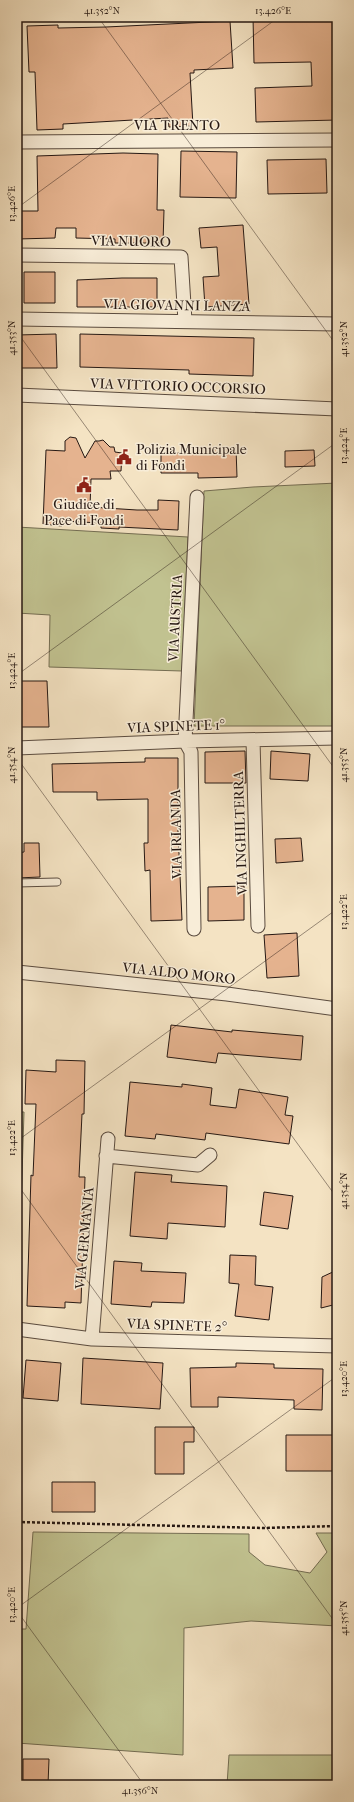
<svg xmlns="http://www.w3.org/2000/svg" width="354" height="1802" viewBox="0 0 354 1802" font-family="'IM FELL French Canon',serif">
  <rect width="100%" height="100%" fill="#f4e3c3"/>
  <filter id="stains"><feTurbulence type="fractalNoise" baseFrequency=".005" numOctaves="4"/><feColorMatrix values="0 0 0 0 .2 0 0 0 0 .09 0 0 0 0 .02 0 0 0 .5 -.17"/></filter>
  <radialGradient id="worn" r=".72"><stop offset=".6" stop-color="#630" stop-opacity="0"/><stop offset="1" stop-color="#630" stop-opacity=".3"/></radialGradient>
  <!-- green -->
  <path fill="#c1c290" stroke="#746d52" d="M337,483V726H194L204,491L253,487Z
    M17,527L188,537L182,671L49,667L50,615L17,613Z
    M17,1112H24L21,1207H17Z
    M33,1532L249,1534V1552L265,1565L310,1573L327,1552L316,1533H337V1626L251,1621L184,1628L183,1755L17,1743V1629H26Z
    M229,1755H337V1785H227Z"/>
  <!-- building -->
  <path fill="#e5b38f" stroke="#261813" d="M253,17H337V120L256,122L255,88L312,86L311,62L254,63Z
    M230,21L233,68L194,70V73H190L193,126L169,127L168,118L63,124V129L37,130L35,72H29L27,26L58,25V28L106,27Z
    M181,151L237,152L236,198L180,197Z
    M123,153L158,154L157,210H164L163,243H115V239L76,238V228H56L55,238L17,239V211H38L37,156Z
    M326,159L327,193L268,194L267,160Z
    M243,225L249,304L205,307L203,277L219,276L217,247L201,248L199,228Z
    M24,272H55V303H24Z
    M122,278H157V307H77V280Z
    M56,334L57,368H17V335Z
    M80,334L254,338L253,376L189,374V370L80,367Z
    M70,437L76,438L85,458L95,441H99L103,440L110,447H114L115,452L122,453L121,471H110L111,479H91L90,507L137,510H158V500L179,501L178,530L119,527V529L101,528V523L62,521V526L43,524L46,450L65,451V441Z
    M236,448L237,477L198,478V473H161V453H198L197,450Z
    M314,450L315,466L285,467V451Z
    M17,681H47L49,727H17Z
    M245,751L246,783H205V752Z
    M271,751L310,754L308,781L270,779Z
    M145,758H178V831L182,920L151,921L150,870L145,871L144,843H148V799L97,800V792H53L52,764L145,762Z
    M301,838L303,861L276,863L275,839Z
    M24,843H39L40,877L17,878V853L24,852Z
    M244,886V920L208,921V887Z
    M297,933L299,976L267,978L264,935Z
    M171,1025L232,1032V1030L303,1036L301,1060L218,1053L216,1063L167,1057Z
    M56,1060L85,1061L84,1114H82L79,1177H85L81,1303L65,1302V1308L27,1306L31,1175L33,1176L36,1104H25L26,1070L56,1072Z
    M130,1082L182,1087V1084L212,1088L210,1105L236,1108L239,1089L288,1097L285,1115L293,1116L289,1144L206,1133L205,1140L156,1134L155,1139L125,1136Z
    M135,1172L172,1175L171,1182L227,1186L225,1227L168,1223L167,1239L130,1236Z
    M264,1192L293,1196L288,1229L260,1225Z
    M230,1255L256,1256L255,1285L273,1287L269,1320L235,1316L239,1284L229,1283Z
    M114,1261L142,1263L141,1271L186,1273L184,1303L152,1302L151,1307L111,1304Z
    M337,1270V1304L321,1308L322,1277Z
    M83,1358L163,1363L160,1409L81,1404Z
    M26,1360L61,1363L58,1401L23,1398Z
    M236,1363L274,1364V1368L323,1369L322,1410L294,1409V1400L218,1397V1407H191L190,1368L236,1367Z
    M155,1427H194V1442H184V1474H155Z
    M286,1435H337V1471H286Z
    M52,1482H95V1512H52Z
    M23,1759H49L48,1785H23Z"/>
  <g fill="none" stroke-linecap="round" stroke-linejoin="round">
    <!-- service casing -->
    <g stroke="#5a4b3f" stroke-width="9">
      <path id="service" d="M17,883L57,882"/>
    </g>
    <!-- minor casing -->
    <g stroke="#5a4b3f" stroke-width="15">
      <path id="minor" d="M17,142L337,140
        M17,255L181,257L185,321
        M17,319L337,324
        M17,395L337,409
        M253,740L258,926
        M17,748L185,741L337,738
        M194,929L191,752L185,741L197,497
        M17,972L227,994L337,1009
        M106,1156L198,1165L210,1155
        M17,1329L92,1339L337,1346
        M92,1339L108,1139"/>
    </g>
    <!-- path -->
    <path stroke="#261813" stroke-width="2.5" stroke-dasharray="3 2" stroke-linecap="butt" d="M17,1522L263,1528L337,1526"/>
    <!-- service -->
    <use href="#service" stroke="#f8edd8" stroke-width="7"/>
    <!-- minor -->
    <use href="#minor" stroke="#f8edd8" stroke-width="13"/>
  </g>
  <!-- ticks -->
  <path fill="none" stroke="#261813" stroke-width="1" stroke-opacity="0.45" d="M98,17L337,346M17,208L279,17M17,332L337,772M17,675L337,442M17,758L337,1198M17,1141L337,909M17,1184L337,1625M17,1608L337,1376M17,1611L144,1785"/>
  <!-- icons -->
  <defs>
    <g id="civic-bare" transform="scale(1.2)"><path d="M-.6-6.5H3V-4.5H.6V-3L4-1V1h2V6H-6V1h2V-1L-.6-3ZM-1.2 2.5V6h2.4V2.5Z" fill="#8f2418" stroke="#f8edd8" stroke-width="2.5" paint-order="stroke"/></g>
  </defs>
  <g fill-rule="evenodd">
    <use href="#civic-bare" x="124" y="457"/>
    <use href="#civic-bare" x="84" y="485"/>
  </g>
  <g text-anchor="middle" stroke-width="3" stroke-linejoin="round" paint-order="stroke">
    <!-- street labels -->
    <g font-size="14" fill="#261813" stroke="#f8edd8">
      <text x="177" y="130">VIA TRENTO</text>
      <text transform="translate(131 241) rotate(1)" y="5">VIA NUORO</text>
      <text transform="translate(177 305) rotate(1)" y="5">VIA GIOVANNI LANZA</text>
      <text transform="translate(178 386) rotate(2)" y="5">VIA VITTORIO OCCORSIO</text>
      <text transform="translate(175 618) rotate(-87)" y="5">VIA AUSTRIA</text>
      <text transform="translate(176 726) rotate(-2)" y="5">VIA SPINETE 1°</text>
      <text transform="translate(240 833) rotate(-92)" y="5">VIA INGHILTERRA</text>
      <text transform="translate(176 834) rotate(-91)" y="5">VIA IRLANDA</text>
      <text transform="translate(179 973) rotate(6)" y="5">VIA ALDO MORO</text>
      <text transform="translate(84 1238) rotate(-85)" y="5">VIA GERMANIA</text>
      <text transform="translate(177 1325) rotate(2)" y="5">VIA SPINETE 2°</text>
    </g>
    <!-- poi labels -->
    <g font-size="14" fill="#261813" stroke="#f8edd8" text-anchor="start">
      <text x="136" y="454">Polizia Municipale<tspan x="136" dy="16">di Fondi</tspan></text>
      <text x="84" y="509" text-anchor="middle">Giudice di<tspan x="84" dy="16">Pace di Fondi</tspan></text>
    </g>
  </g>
  <!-- margin -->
  <rect width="354" height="1802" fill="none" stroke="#f4e3c3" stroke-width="44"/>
  <rect x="22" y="22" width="310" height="1758" fill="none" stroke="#261813" stroke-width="1.5"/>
  <g font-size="10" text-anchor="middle" fill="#261813">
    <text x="102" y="14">41.352°N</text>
    <text x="273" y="14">13.426°E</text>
    <text transform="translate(11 204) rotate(-90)" y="4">13.426°E</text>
    <text transform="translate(11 338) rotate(-90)" y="4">41.353°N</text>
    <text transform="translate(343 339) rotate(-90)" y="4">41.352°N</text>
    <text transform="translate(343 446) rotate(-90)" y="4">13.424°E</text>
    <text transform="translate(11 671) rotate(-90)" y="4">13.424°E</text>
    <text transform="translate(11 765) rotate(-90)" y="4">41.354°N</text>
    <text transform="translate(343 765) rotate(-90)" y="4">41.353°N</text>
    <text transform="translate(343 912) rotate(-90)" y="4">13.422°E</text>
    <text transform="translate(11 1138) rotate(-90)" y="4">13.422°E</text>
    <text transform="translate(343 1191) rotate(-90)" y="4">41.354°N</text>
    <text transform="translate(343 1379) rotate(-90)" y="4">13.420°E</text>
    <text transform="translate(11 1605) rotate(-90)" y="4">13.420°E</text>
    <text transform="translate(343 1618) rotate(-90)" y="4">41.355°N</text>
    <text x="140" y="1794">41.356°N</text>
  </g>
  <rect width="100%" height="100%" filter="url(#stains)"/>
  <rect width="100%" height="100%" fill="url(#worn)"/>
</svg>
